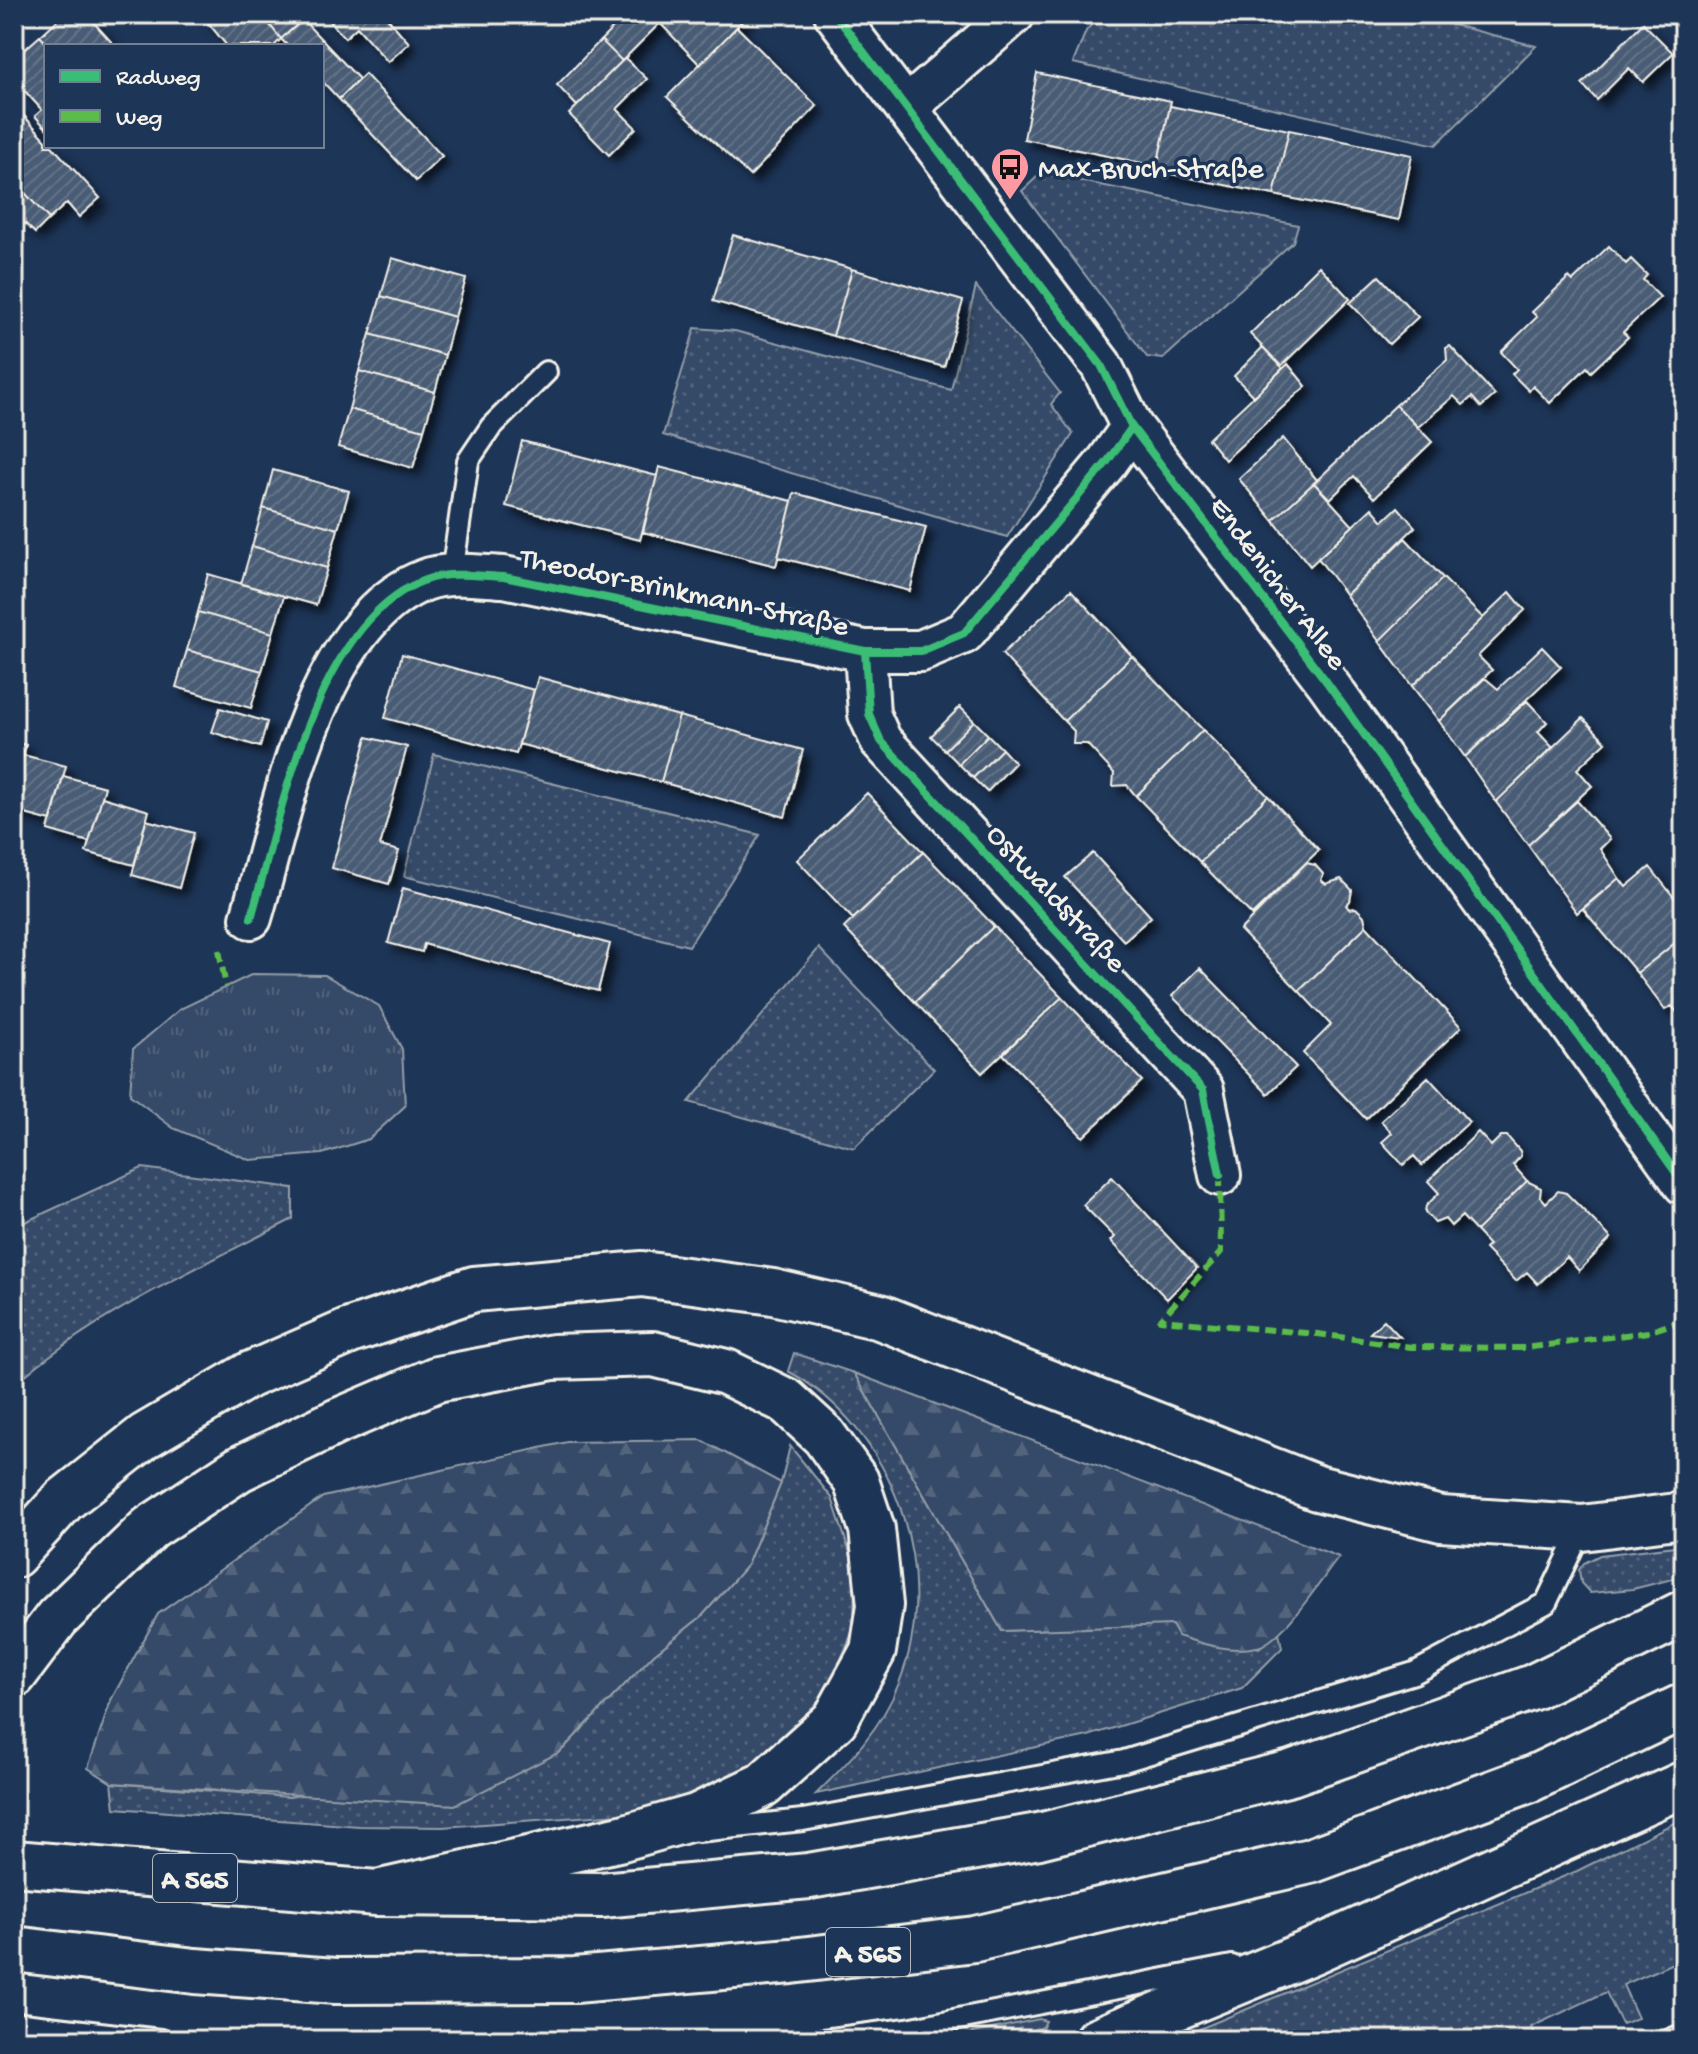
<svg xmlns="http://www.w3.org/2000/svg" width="1698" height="2054" viewBox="0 0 1698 2054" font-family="'Gochi Hand',sans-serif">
  <defs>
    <pattern id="grass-dots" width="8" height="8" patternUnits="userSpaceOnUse" patternTransform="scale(2)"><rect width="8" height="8" fill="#354a67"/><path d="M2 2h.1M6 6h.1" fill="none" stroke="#53657d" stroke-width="1.8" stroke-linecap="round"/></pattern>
    <pattern id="forest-firs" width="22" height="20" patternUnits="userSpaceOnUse" patternTransform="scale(2)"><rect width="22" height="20" fill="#354a67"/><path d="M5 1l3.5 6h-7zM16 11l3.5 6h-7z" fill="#53657d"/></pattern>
    <pattern id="park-tufts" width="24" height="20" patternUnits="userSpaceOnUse" patternTransform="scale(2)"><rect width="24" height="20" fill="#354a67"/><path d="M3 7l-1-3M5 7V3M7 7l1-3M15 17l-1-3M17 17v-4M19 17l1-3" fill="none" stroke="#53657d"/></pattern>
    <pattern id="building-hatch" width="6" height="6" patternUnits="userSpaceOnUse" patternTransform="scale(2)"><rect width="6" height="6" fill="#485b74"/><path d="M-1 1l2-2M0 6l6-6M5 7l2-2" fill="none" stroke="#637388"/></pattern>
    <filter id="shadow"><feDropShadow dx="7" dy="7" stdDeviation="4" flood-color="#0009"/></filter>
  </defs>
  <rect width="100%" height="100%" fill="#1d3557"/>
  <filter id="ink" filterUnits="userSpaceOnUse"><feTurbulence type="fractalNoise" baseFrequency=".0125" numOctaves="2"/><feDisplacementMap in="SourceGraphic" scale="16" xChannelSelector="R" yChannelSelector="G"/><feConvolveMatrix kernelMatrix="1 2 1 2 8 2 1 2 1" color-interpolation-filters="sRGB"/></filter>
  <g filter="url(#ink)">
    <!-- grass -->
    <path fill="url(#grass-dots)" stroke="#949ea8" stroke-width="2" d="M1100,14H1410L1536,46L1436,145L1073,63L1086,31Z
      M1041,173L1298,225L1293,242L1163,359L1147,357L1022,191Z
      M976,286L1060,393L1051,404L1073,434L1007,537L663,435L695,328L735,331L951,390Z
      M434,754L760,835L689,946L404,876Z
      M819,948L934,1069L854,1148L689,1102Z
      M142,1168L293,1188V1219C198,1268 95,1313 14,1385V1227Z
      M794,1353L854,1373L1002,1631L1172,1624L1259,1648L1279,1632L1282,1648L1242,1688L1088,1736L816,1794C849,1762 882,1727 899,1683C944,1571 893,1428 788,1371Z
      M790,1446L832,1498L855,1569L854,1628L830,1686L796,1734L735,1777L684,1797L620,1814L442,1827L359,1826L115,1808L112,1783L289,1797L560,1752L654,1654L702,1616L747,1565L781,1483Z
      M1684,1545V1576L1633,1589L1590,1593L1581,1583L1579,1570L1584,1563L1600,1555Z
      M1684,1818V1958L1623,1985L1638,2018L1622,2024L1606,1992L1531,2027L1537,2040H1516L1514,2036L1505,2040H1173L1577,1871Z
      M1039,2019L1046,2021L1043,2027L1010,2040H940Z"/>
    <!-- forest -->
    <path fill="url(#forest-firs)" stroke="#949ea8" stroke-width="2" d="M854,1373L1339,1557C1323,1577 1281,1643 1257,1647C1230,1653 1202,1644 1178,1636L1172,1625L1002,1631Z
      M701,1440L781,1483L747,1565L702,1616L654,1654L560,1752L455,1805L112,1783L88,1768L111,1700L158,1614L323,1497L567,1442Z"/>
    <!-- park -->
    <path fill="url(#park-tufts)" stroke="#949ea8" stroke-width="2" d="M253,974L325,975L379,1006L402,1049L405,1106L369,1139L322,1154L250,1160L173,1128L130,1095L133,1049L180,1009Z"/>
    <!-- building -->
    <path fill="url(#building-hatch)" stroke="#f4f1e8" stroke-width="2" filter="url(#shadow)" d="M64,14H86L115,46H49L40,36Z
      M201,14H261L281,39L274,46H227Z
      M261,14H294L300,22L281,39Z
      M323,14H384L409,43L388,62L357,27L345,38Z
      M627,14H669L622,61L601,40Z
      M669,14H749L700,65L660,23Z
      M303,20L359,79L339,99L322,81V46H288L281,39Z
      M1643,23L1673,53L1643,82L1629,68L1597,100L1582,84Z
      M737,27L817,106L750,176L667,97Z
      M40,36L49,46H46V128L35,116L42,110L14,79V59Z
      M601,40L622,61L577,106L557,85Z
      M625,58L647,79L617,109L636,128L609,155L569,114Z
      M1037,73L1171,101L1157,166L1024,139Z
      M365,74L442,156L416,181L339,99Z
      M14,105L46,140V146H52L100,198L79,217L67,203L49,219L14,181Z
      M1170,106L1289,130L1274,195L1156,171Z
      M1289,130L1412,155L1399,220L1274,195Z
      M14,181L49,219L35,233L14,213Z
      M733,235L852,269L833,336L713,301Z
      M1609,246L1626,264L1631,259L1647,275L1643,280L1660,297L1623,332L1628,337L1591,372L1587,367L1550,403L1533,386L1529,391L1512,374L1517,369L1501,352L1537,317L1532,312L1569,277L1573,281Z
      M392,258L466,279L455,317L381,296Z
      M1319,266L1350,299L1281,366L1250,334Z
      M852,269L963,301L944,367L833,336Z
      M1379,276L1418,317L1389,344L1350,303Z
      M381,296L455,317L445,355L370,334Z
      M370,334L445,355L435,392L359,371Z
      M1450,346L1495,395L1481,407L1472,397L1463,405L1454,396L1418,427L1396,405L1447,360L1446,348Z
      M1263,347L1283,368L1254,397L1234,376Z
      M1288,364L1306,386L1225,460L1208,439Z
      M359,371L435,392L424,430L349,409Z
      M1396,405L1432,442L1374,498L1354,476L1330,499L1314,483Z
      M349,409L424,430L413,468L338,447Z
      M1283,438L1317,480L1273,520L1239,479Z
      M522,441L657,476L640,540L506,506Z
      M659,467L792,501L776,566L643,532Z
      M273,470L349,491L338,529L263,508Z
      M1314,483L1353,526L1310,566L1273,520Z
      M794,493L926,527L910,591L778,557Z
      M1398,507L1415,527L1346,595L1318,558L1372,508L1383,521Z
      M263,508L338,529L327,568L252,546Z
      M1405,538L1443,578L1379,641L1346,595Z
      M252,546L327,568L316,605L241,584Z
      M208,574L284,596L273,633L198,612Z
      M1443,578L1483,618L1412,686L1379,641Z
      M1071,590L1132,656L1064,721L1002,654Z
      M1510,592L1525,610L1478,656L1492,670L1439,721L1412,686Z
      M198,612L273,633L262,671L187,650Z
      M1542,647L1561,667L1465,757L1439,721L1485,678L1498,689Z
      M187,650L262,671L251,708L176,687Z
      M402,654L534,690L516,754L385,718Z
      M1132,656L1203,730L1136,796L1127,785L1113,786L1114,773L1087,744H1073L1074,731L1064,721Z
      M538,677L679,716L661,782L519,744Z
      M1527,701L1547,722L1538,732L1553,748L1496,802L1465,757Z
      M960,707L974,721L945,750L931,736Z
      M220,708L267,722L260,747L212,732Z
      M679,716L803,750L785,817L661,782Z
      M1583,718L1606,742L1577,769L1592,786L1528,845L1496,802Z
      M974,721L988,735L959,764L945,750Z
      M1203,730L1268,796L1200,862L1136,796Z
      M988,735L1002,749L973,778L959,764Z
      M367,737L407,747L380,846L399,851L389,884L332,868Z
      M14,742L26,745L14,786Z
      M1002,749L1015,763L987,792L973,778Z
      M23,755L66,766L51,821L14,811V786Z
      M63,776L105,787L89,842L48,830Z
      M867,793L923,852L853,919L797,860Z
      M1268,796L1319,850L1252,915L1200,862Z
      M102,797L149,811L134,865L86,852Z
      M1577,801L1610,839L1600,849L1619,878L1577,913L1528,845Z
      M146,820L194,833L179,888L132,875Z
      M923,852L994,926L915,1002L844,928Z
      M1093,853L1151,917L1124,941L1065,877Z
      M1306,863L1315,865L1323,874L1321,880L1326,884L1341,879L1352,890L1350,901L1346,905L1349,909L1356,908L1364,916L1366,926L1299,991L1240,930Z
      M1650,867L1684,910V936L1637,973L1583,909L1619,878L1626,887Z
      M403,888L610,944L598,991L424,944L422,952L388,943Z
      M994,926L1062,997L982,1073L915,1002Z
      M1366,926L1461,1027L1366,1119L1303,1053L1331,1025L1299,991Z
      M1684,936V1021L1672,1006L1665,1010L1637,973Z
      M1200,968L1296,1067L1268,1094L1172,996Z
      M1062,997L1142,1081L1083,1137L1003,1054Z
      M1428,1077L1469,1122L1422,1165L1414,1156L1403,1165L1382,1142L1392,1133L1381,1121Z
      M1478,1132L1491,1146L1501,1136H1507L1520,1151L1521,1156L1513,1165L1527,1181L1476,1231L1462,1216L1451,1226L1445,1219L1435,1223L1425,1212L1426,1206L1439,1193L1428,1181Z
      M1112,1177L1197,1268L1167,1299L1111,1241L1115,1237L1083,1205Z
      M1527,1181L1541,1188L1540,1196L1546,1203L1558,1191L1566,1193L1611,1238L1579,1271L1567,1257L1538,1284L1527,1272L1516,1281L1485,1249L1489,1245L1476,1231Z
      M1384,1320L1400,1337L1370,1333Z"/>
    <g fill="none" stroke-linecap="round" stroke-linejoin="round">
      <!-- lane casing -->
      <g stroke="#f4f1e8" stroke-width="26">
        <path id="lane" d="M452,574L468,461L491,427L546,372
          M698,1831L803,1820L1124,1761L1414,1673L1546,1603L1582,1528
          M14,2023L160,2040
          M823,2040L907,2029L1232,1966
          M1670,2040L1684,2034"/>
      </g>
      <!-- street casing -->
      <g stroke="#f4f1e8" stroke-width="46">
        <path id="street" d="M835,14L1101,365L1132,427L1326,681L1684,1184
          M906,108L1014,14
          M865,651L869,714L881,741L1203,1090L1220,1175
          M251,918C281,817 315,621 425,580C449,571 479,576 504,577L865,651H921L964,633L1107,462L1132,427"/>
      </g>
      <!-- highway casing -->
      <g stroke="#f4f1e8" stroke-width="50">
        <path id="highway" d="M14,1555L64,1500L145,1436L249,1375L350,1331L474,1289L642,1274L773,1292L880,1317L1317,1488L1441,1519L1582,1528L1684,1515
          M14,1675L57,1618L150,1528L239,1469L336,1422L437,1379L553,1357L653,1354L726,1372L786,1401L824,1436L856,1481L872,1529L880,1605L873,1651L835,1720L763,1785L696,1817L622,1838L377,1893
          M14,1863L377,1893L601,1895L809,1876L1039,1836L1291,1773L1533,1687L1684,1613
          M14,1949L195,1971L336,1981L575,1980L791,1961L975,1939L1310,1861L1531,1779L1684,1706
          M1097,2040L1313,1951L1684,1784"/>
      </g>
      <!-- lane -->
      <use href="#lane" stroke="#1d3557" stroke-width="20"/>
      <!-- street -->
      <use href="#street" stroke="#1d3557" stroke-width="40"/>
      <!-- highway -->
      <use href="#highway" stroke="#1d3557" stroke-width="44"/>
      <!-- quiet -->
      <path stroke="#5cbc4b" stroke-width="6" stroke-dasharray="12 6" stroke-linecap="butt" d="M219,950L226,987
        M1220,1175L1221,1252L1160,1320L1318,1334L1411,1347L1525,1348L1648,1332L1684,1320"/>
      <!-- cycleway casing -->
      <g stroke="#1d3557" stroke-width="13">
        <path id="cycleway" d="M835,14L1101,365L1132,427L1326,681L1684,1184
          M865,651L869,714L881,741L1203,1090L1220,1175
          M251,918C281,817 315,621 425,580C449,571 479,576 504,577L865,651H921L964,633L1107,462L1132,427"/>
      </g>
      <!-- cycleway -->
      <use href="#cycleway" stroke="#3abd76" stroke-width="8"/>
    </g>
  </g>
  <!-- icons -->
  <defs>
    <g id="bus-pin" transform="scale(2)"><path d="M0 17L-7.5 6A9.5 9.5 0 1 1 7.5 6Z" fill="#ff9aa2" stroke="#1d3557"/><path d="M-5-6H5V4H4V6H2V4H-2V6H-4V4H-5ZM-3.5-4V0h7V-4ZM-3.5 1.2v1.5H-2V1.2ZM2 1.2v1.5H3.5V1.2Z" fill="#111"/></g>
  </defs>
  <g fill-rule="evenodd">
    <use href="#bus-pin" x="1010" y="167"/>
  </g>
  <g text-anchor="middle" stroke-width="7" stroke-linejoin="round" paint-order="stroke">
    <!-- shield labels -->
    <g fill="#1d3557" stroke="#b4b9bc" stroke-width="2">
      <rect x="153" y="1854" width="84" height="48" rx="6"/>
      <rect x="826" y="1928" width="84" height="48" rx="6"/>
    </g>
    <g font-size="28" font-weight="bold" fill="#f4f1e8">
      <text x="195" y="1888">A 565</text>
      <text x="868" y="1962">A 565</text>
    </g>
    <!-- poi labels -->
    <g font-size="30" fill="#f4f1e8" stroke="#1d3557" text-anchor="start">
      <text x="1038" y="177">Max-Bruch-Straße</text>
    </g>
    <!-- street labels -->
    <g font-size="30" fill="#f4f1e8" stroke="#1d3557">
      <text transform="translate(1280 582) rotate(53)" y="10">Endenicher Allee</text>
      <text transform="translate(685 590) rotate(12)" y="10">Theodor-Brinkmann-Straße</text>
      <text transform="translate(1058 897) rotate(47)" y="10">Ostwaldstraße</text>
    </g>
  </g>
  <!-- margin -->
  <rect width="1698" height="2054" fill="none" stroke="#1d3557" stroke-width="48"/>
  <rect x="24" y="24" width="1650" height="2006" fill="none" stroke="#f4f1e8" stroke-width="3" filter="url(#ink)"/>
  <!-- legend -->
  <rect x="44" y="44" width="280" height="104" fill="#1d3557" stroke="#738091" stroke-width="2"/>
  <rect x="60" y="70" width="40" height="12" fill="#3abd76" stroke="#738091" stroke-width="2"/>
  <text x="116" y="84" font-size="24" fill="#f4f1e8">Radweg</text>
  <rect x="60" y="110" width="40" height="12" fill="#5cbc4b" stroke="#738091" stroke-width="2"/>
  <text x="116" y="124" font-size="24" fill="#f4f1e8">Weg</text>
</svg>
